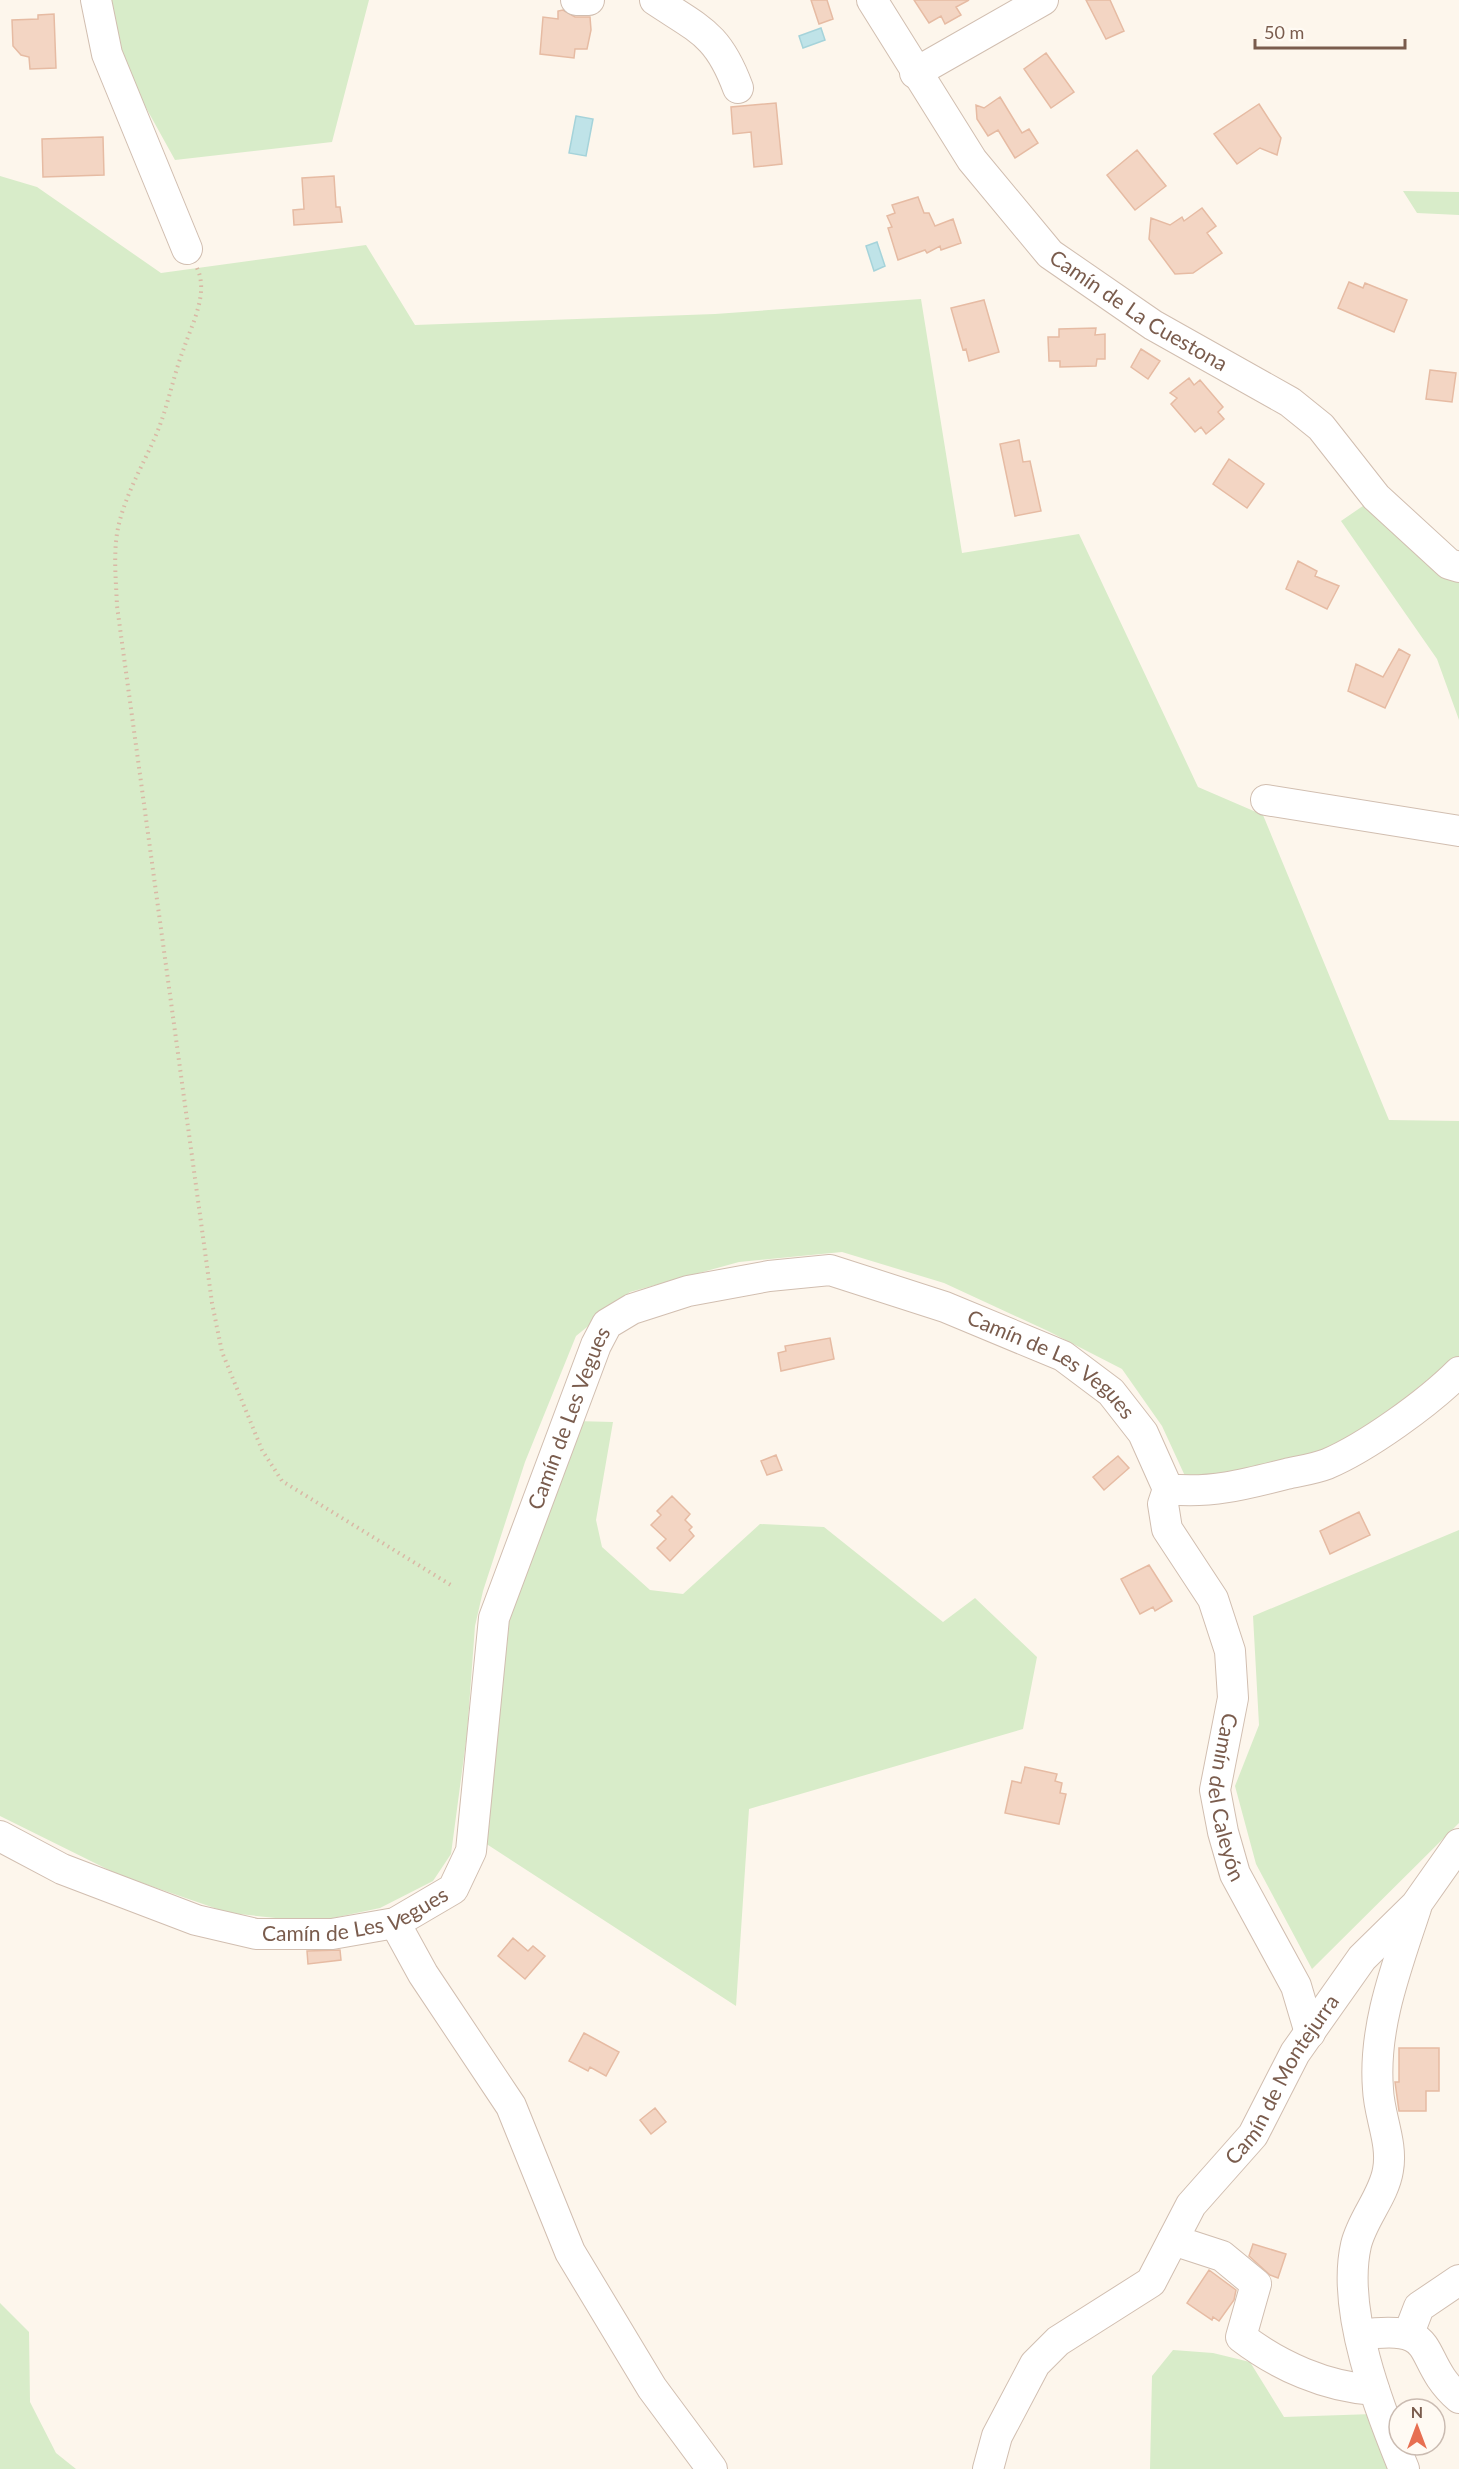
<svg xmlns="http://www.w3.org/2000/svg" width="1459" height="2469" viewBox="0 0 1459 2469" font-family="Lato,sans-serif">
  <rect width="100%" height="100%" fill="#fdf6ec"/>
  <!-- green -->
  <path fill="#d8ecc9" d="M111,0H369L332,142L175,160L124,68Z
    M0,176L37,187L161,273L366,245L415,325L715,314L921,299L962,553L1079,534L1198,787L1263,815L1389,1120L1459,1121V1356L1391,1414L1296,1465L1215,1480L1185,1476L1162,1426L1122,1369L1048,1331L944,1283L842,1252L739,1262L630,1292L576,1336L525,1462L483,1591L475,1626L467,1734L451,1854L433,1881L380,1908L314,1922L229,1913L119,1875L0,1816Z
    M1403,191L1459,192V215L1417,213Z
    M1376,497L1459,567V720L1437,659L1341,521Z
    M575,1421L613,1422L596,1520L602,1547L650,1590L683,1594L760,1524L824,1527L943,1622L975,1598L1037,1657L1023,1729L749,1809L736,2006L485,1843L504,1618Z
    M1459,1530V1823L1312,1969L1256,1864L1235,1786L1259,1725L1253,1616Z
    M0,2303L29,2332L30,2402L56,2453L76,2469H0Z
    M1173,2350L1213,2353L1250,2362L1284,2417L1373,2414L1396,2469H1150L1152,2376Z"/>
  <!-- water -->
  <path fill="#bfe3e8" stroke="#a5d3da" stroke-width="1.5" d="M821,28L825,40L803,48L799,36Z
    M576,116L593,119L586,156L569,153Z
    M877,242L885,266L874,271L866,246Z"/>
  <!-- building -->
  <path fill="#f3d5c3" stroke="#e6bba3" stroke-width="1.5" d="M811,0H827L833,19L819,24Z
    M914,0H969L956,7L961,15L945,24L941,16L929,23Z
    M1086,0H1110L1124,31L1106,39Z
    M563,10L575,17H590L591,30L587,49H575L574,58L540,54L543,17L558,19V11Z
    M54,14L56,68L30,69L29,57L21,55L13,46L12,20L38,19V15Z
    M1046,53L1074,92L1051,108L1024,69Z
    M1000,97L1022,133L1029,129L1038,143L1015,158L998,130L988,136L977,119L976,105L984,108Z
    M776,103L782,164L754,167L751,132L733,134L731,107Z
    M1259,104L1281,138L1277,155L1260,148L1237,164L1214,134Z
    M103,137L104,175L43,177L42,139Z
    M1137,150L1166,186L1135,210L1107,175Z
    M334,176L336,207H340L342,222L294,225L293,210L304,209L302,178Z
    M918,197L924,213H929L935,226L953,219L961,243L941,250L940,246L927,253L925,250L898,260L888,228L892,227L887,216L895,213L892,205Z
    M1202,208L1216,226L1207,233L1222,253L1193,273L1175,274L1149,239L1151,218L1170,225L1182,217L1184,221Z
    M1349,282L1363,288L1365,283L1407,300L1394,332L1338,308Z
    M984,300L999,352L969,361L966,349L963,350L951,308Z
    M1096,328L1095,335L1105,334V359H1097L1096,366L1060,367V361H1049L1048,337H1059V329Z
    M1141,349L1160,361L1148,379L1131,367Z
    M1430,370L1456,373L1452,402L1426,399Z
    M1189,378L1194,385L1200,380L1223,407L1218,412L1224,419L1206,434L1201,427L1195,432L1171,404L1177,398L1170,393Z
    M1019,440L1023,462L1030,461L1041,511L1015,516L1000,444Z
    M1229,459L1264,484L1247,508L1213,484Z
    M1298,561L1317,571L1315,576L1339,586L1327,609L1286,589Z
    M1399,649L1410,655L1385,708L1348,691L1356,664L1383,677Z
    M830,1338L834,1359L781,1371L778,1353L786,1351L785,1346Z
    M776,1455L782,1470L767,1475L761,1461Z
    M1118,1456L1129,1468L1104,1490L1093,1477Z
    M672,1496L690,1514L685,1520L692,1527L689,1530L694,1536L670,1561L657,1548L666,1539L651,1525L661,1515L657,1511Z
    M1359,1512L1370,1535L1330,1554L1320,1531Z
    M1149,1565L1172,1601L1155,1611L1153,1607L1140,1614L1121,1579Z
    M1025,1767L1057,1774L1055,1781L1062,1783L1060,1793L1066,1794L1059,1824L1005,1813L1012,1781L1021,1783Z
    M513,1938L528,1951L533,1946L545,1956L525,1979L498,1956Z
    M340,1950L341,1960L308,1964L307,1951Z
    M584,2033L619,2052L606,2076L590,2067L588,2071L569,2061Z
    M1399,2048H1439V2091H1426V2111H1399L1395,2082H1399Z
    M655,2108L666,2122L651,2134L640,2120Z
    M1253,2244L1286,2254L1278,2278L1270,2275L1249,2256Z
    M1209,2270L1236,2290L1234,2300L1219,2321L1213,2317L1212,2320L1187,2303Z"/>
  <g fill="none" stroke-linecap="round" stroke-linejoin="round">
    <!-- minor casing -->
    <g stroke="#d1beb0" stroke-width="32">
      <g id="minor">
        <path d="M96,0L107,54L187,249"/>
        <path d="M576,0H589"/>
        <path d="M655,0C700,30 718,34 738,88"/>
        <path id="s1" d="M872,0L972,160L1050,254L1153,325L1290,402L1321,427L1376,497L1449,564L1459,567"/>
        <path d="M915,73L1043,0"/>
        <path d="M1266,800L1459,831"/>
        <path id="s2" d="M1168,1489L1163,1504L1167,1529L1213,1599L1230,1651L1233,1698L1215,1790L1223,1832L1235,1874L1296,1986L1310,2033"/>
        <path id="s3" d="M0,1836L62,1869L196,1920L256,1934H332L395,1923L453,1889L471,1851L494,1618L596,1345L607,1324L632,1309L688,1291L769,1276L830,1270L945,1307L1063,1356L1111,1392L1143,1433L1168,1489C1209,1494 1247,1484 1286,1474C1299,1471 1314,1469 1327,1464C1367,1447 1428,1403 1459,1372"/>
        <path d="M395,1923L423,1974L511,2106L570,2252L652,2388L712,2469"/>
        <path d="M1173,2240L1222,2256L1256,2284L1241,2337C1279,2366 1326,2387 1374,2390"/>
        <path d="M1409,2333L1419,2307L1459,2280"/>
        <path d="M1361,2335C1444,2323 1413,2358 1459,2398"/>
        <path id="s4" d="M988,2469L997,2436L1035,2364L1058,2341L1151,2282L1191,2205L1253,2135L1295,2053L1362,1958L1416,1905L1459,1844"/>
        <path d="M1404,2469C1379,2408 1341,2311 1356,2245C1362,2219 1384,2196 1388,2170C1393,2143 1379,2116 1378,2089C1373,2027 1397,1966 1416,1908"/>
      </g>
    </g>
    <!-- path -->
    <path stroke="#d9b8a5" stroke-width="4" stroke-dasharray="1.5 4.5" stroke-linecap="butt" d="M197,268C209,293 192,324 184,348C173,376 168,407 156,435C143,465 125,495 118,528C113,553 116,580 117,606L212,1303L222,1352L262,1450L282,1481L454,1587"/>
    <!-- minor -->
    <use href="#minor" stroke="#fff" stroke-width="30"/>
  </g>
  <g text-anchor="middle" stroke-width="4.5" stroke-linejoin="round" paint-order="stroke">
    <!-- street labels -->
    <g font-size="21" fill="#7a5c4d" stroke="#fffaf3">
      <text dy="7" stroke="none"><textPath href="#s1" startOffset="416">Camín de La Cuestona</textPath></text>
      <text dy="7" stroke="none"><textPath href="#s3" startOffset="1548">Camín de Les Vegues</textPath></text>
      <text dy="7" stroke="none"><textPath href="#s3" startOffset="972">Camín de Les Vegues</textPath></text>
      <text dy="7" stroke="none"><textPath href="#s2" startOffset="328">Camín del Caleyón</textPath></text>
      <text dy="7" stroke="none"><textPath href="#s3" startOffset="378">Camín de Les Vegues</textPath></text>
      <text dy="7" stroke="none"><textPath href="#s4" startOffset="501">Camín de Montejurra</textPath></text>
    </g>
  </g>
  <!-- north arrow -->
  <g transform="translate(1417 2427)"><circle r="28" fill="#fffaf3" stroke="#cabbb1" stroke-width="1.5"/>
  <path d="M0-4.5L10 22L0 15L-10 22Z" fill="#e76f51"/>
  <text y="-9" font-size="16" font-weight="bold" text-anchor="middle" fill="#7a5c4d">N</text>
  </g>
  <!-- scale -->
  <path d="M1255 39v9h150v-9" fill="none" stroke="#7a5c4d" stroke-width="3"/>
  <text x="1264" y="39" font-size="18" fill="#7a5c4d" stroke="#fffaf3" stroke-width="4.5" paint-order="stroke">50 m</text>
</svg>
